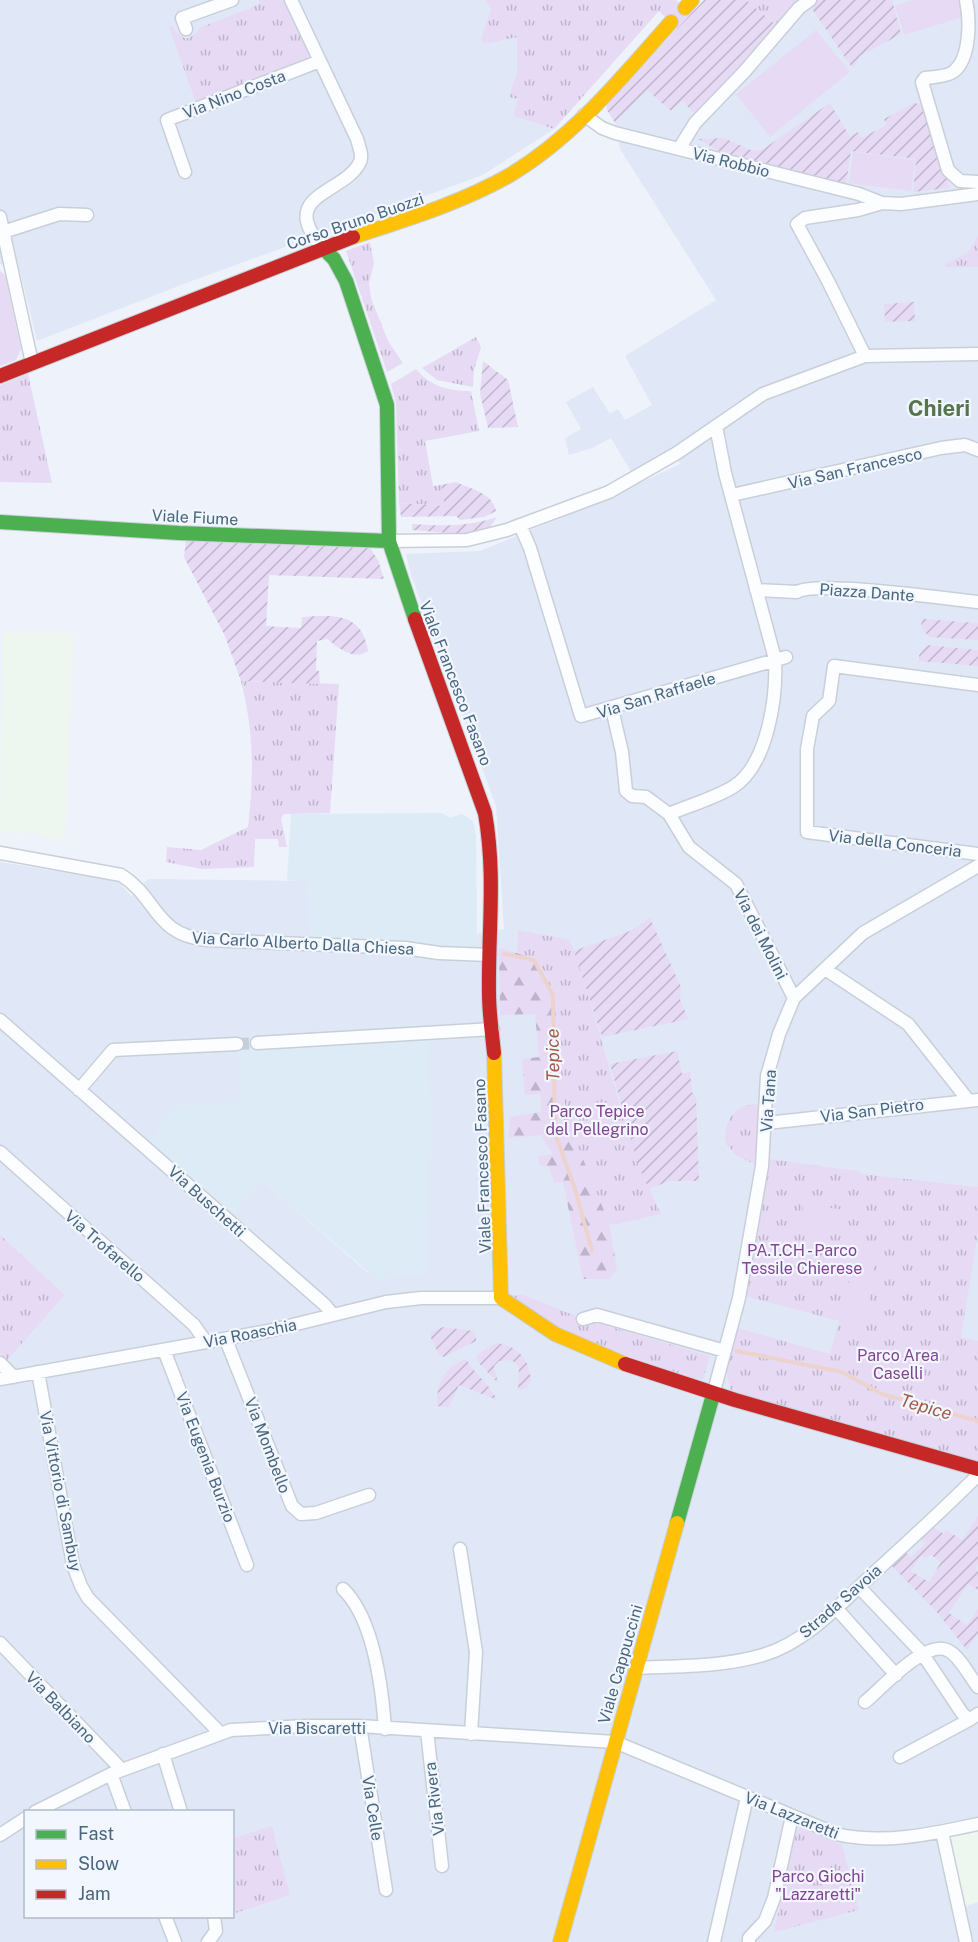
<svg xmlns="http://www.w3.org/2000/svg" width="978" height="1942" viewBox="0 0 978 1942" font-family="'Public Sans',sans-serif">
  <defs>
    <pattern id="grass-tufts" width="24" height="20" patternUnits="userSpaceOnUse" patternTransform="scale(1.5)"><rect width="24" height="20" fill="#e7daf4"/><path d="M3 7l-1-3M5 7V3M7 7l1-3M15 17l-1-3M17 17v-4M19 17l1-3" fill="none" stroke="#bdb5cb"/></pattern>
    <pattern id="forest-firs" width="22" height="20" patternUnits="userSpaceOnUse" patternTransform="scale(1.5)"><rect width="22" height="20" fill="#e7daf4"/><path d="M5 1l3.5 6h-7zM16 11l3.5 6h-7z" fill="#bdb5cb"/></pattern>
    <pattern id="garden-furrows" width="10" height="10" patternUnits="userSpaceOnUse" patternTransform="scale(1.5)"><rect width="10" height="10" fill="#e7daf4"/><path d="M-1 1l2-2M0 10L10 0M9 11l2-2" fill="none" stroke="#bdb5cb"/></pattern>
  </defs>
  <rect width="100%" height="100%" fill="#eef2fa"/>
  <!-- residential -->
  <path fill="#e0e8f7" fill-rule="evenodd" d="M0,0H485L491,9L485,44L517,36V71L510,96L517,99L513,116L554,129L483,175L189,282L37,341L20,271L0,264Z
    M803,0H978V1831L949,1838L962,1907L978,1902V1942H0V862L118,881L131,896L148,879L308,881L311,939L465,948V945L477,941L478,933L504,929L496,806L411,575L406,554L480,551L595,504L680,464L672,450L633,475L611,438L592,448L569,455L565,438L581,429L566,402L593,387L610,414L618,409L625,420L652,405L625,356L716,300L620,149L615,123L647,89L671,111L683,101L695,115ZM238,1048L433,1154H430L368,1273L262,1180L232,1214L243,1102ZM26,1812H232V1916H26Z"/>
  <!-- commercial -->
  <path fill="#dcebf5" d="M442,813L450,818L462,814L473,821L476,835L477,941L465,945V948L311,940L308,882L287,880L291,814Z
    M428,1037L433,1154H430L426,1275H392L380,1282L262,1180L232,1214L149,1141L176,1106L242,1101L238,1048Z"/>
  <!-- education -->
  <path fill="#edf7ef" d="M3,631L74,633L65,840L39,836L33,828L22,834L0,831Z
    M978,1831V1902L962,1907L949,1838Z"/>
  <!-- grass -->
  <path fill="url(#grass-tufts)" d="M259,0H285L310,53L308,58L196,103L169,27L172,26L178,34L186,39L196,34L199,28L260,4Z
    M485,0H676L690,15L677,29L659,11L554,129L513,116L517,99L509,97L517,71V37L485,44L481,40L491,9Z
    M746,0H800L776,25Z
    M978,236V267H945V264L968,252Z
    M370,242L374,263L369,283L371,298L388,341L403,363L387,372L346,251Z
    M476,337L481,347L474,370L473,387L437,380L422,368Z
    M416,369C431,387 449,391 471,391L479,431L425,441L433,486L441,485L446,506L399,503L396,403L391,384Z
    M28,374L52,483L0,482V385Z
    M241,681L339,684L330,813L284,814L281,818L287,847H279L278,839H255L254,867L202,869L166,862L167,847L201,850L248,827C254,775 254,732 241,681Z
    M518,930L570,940C603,1030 619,1128 661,1214L613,1225L609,1223L570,1127L563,1094L554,994C547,971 540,960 517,953Z
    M754,1104L767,1107L757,1165L735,1155L725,1141C725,1120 733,1107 754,1104Z
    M769,1159L858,1171L862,1174L978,1187V1234L961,1337L978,1341V1461L731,1391L725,1367L737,1328L830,1354L839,1321L745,1296Z
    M0,1235L65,1295L7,1360L0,1353Z
    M511,1295H524L583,1319L710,1356L703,1379L690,1378L563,1333Z
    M272,1826L290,1895L233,1914V1838Z
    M801,1828L842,1845L859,1910L774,1932L796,1831Z"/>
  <!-- forest -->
  <path fill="url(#forest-firs)" d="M499,948C532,957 543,959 554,994L563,1094L570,1127L609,1223L617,1268L610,1279H583L563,1182L554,1183L549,1167L539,1165V1156L553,1154L540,1135L508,1138L510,1117L541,1112L540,1094L525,1095L522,1059L539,1057L535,1014L500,1015Z"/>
  <!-- garden -->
  <path fill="url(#garden-furrows)" fill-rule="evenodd" d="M704,0H746L776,25L750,59L695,115L683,101L671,111L647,90L615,123L607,110V103Z
    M818,0H892L901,34L860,56L853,69L812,9L811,5Z
    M830,103L850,137L858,132L862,138L886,125L884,119L914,103L924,105L947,175L949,188L913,192L916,159L851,151L846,184L726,155L698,139L724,138L753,151L762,150Z
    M914,302L915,321L885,322L884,304Z
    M483,361L508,380L518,427L488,428L480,394Z
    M456,482C472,490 492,492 496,511L484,517L460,520L456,516L401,517L399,503L445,506L441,485Z
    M497,517L490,527L462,534L412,530V524C443,526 467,527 497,517Z
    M186,541L370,548L378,560L384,579L269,575L266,626L301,628L302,617C334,615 362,612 368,651C353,661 339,648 327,639L317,641L316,670L319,671L320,684L241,681L225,636L184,557Z
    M922,619L978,623V640L929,637L921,626Z
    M927,645L978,650V666L919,661V655Z
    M650,918L681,987L680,999L688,1019L602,1037L574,951L630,931Z
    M677,1051L682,1074L690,1071L692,1092L696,1097L699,1181H669L649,1189L638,1165L610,1064Z
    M443,1327L473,1331L476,1336V1341L444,1357L439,1355L431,1338V1332Z
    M496,1343C518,1345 530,1360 531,1381L526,1389L518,1390L519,1367L512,1360L499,1361L494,1366L498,1383L476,1360L478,1354Z
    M466,1359C476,1376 491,1385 497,1400L459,1385L449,1407L437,1406C436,1384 444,1367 466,1359Z
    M978,1516V1564L975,1569L978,1571V1590L968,1584L949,1613L967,1625L978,1609V1633L967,1650L936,1611L889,1563L903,1550L911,1557L925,1544L918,1536L932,1526L944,1534L946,1530L962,1540ZM930,1554L941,1562L929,1582L911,1571L921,1556L926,1559Z"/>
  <!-- pitch -->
  <path fill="#e7daf4" d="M914,0H958L963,17L904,35L895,6Z
    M816,30L850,72L770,137L736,94Z
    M853,152L915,160L911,191L849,183Z
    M0,271L5,275L21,349L16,360L0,366Z
    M804,1203L844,1210L841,1234L799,1227Z
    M852,1261L874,1264L867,1323L844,1320Z"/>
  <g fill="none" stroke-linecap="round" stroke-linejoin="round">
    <!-- stream -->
    <path stroke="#ecd3ce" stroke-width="4" d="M504,954L534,960L553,995L555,1133L575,1189L592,1251
      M737,1351L842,1372L882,1394L978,1421"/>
    <!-- street-tunnel -->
    <path stroke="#c5cfdb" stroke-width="12" stroke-dasharray="12 6" stroke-linecap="butt" d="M237,1044L257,1043"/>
    <!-- street casing -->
    <g stroke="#c9cfd8" stroke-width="15">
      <path id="street" d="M291,0L357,139C359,147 363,155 360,162C345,194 275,194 323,248
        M966,0C970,19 971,59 953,72C946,77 933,77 925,78L922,82L948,170L960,181L978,182
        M186,29L182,18L232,0
        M584,115L602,128L615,133L859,194L882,203
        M679,149L695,123L745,71L799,8L810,0
        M185,172L167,120L320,61
        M0,217L32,363
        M3,232L59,214L87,215
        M865,356L828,281L797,224L805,218L858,210L882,203L901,204L978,194
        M732,495L941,448L965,445L978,450
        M520,525L530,548L581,716L786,657
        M389,541L467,540L507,530L609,492L677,453L763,394L865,356L978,354
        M756,590L797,592C816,580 948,599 978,602
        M978,685L834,666L829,701L813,716L807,749V832L978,854
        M612,709L622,752L626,791L632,796L646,797L669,814L689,847L736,884L794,998
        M669,814C690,805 713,799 733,787C768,765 777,696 775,659L725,473L716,426
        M0,853L121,875C158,898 154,935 207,940L405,948L439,953L490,955
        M825,969L908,1024L968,1100
        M0,1020L325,1305L333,1315
        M257,1043L493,1029
        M79,1090L113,1050L237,1044
        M767,1123L978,1100
        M0,1152L194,1325L206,1342
        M583,1319L597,1315L725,1351
        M226,1340L292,1506L301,1514L316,1513L369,1495
        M164,1350L247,1565
        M0,1363L14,1377
        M38,1372L73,1565L81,1586L88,1598L221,1734
        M0,1379L268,1331L386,1302L421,1298H501
        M713,1395L739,1298L762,1166L767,1076L779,1034L794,998L863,933L978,866
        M460,1549L476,1652L471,1734
        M859,1587L922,1653L962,1713L969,1720L978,1714
        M343,1589C374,1619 382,1687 385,1729
        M836,1608L896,1675
        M0,1643L122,1770
        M636,1668C678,1666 723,1667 763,1655C807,1642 842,1602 875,1572C910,1540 945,1508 978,1475
        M865,1702C881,1689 927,1637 949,1651C960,1657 970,1677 978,1687
        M360,1726L386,1890
        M427,1731L442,1866
        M163,1754L181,1812
        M900,1757L969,1720
        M111,1774L125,1812
        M35,1812L111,1774L231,1730L306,1726H360L615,1742L836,1834C883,1845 932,1834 978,1824
        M942,1832L966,1942
        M0,1835L26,1818
        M165,1916L175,1942
        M208,1942L216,1931L214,1916
        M714,1942L747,1797
        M749,1942V1938L765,1921L774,1898L792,1816"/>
    </g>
    <!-- fast casing -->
    <g stroke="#c7cfd8" stroke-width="16">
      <path id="fast" d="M323,248L334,259L346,281L387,405L389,541L415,619
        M0,522L179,533L389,541
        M677,1523L713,1395"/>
    </g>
    <!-- slow casing -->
    <g stroke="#c7cfd8" stroke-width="16">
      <path id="slow" d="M685,8L692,0
        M353,237C407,219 461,203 510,175C574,137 622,77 671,22
        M494,1053L501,1298L555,1334L625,1364
        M560,1942L677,1523"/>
    </g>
    <!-- jam casing -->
    <g stroke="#c7cfd8" stroke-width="16">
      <path id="jam" d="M0,376L353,237
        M415,619L485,813C496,875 488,932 489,993C489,1013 492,1033 494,1053
        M625,1364L735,1400L978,1469"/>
    </g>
    <!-- street -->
    <use href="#street" stroke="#fcfdfe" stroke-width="12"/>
    <!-- fast -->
    <use href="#fast" stroke="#4caf50" stroke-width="14"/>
    <!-- slow -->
    <use href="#slow" stroke="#ffc107" stroke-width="14"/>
    <!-- jam -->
    <use href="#jam" stroke="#c62828" stroke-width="14"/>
  </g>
  <g text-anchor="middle" stroke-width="4.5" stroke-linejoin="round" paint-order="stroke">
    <!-- street labels -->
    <g font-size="16" fill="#49677e" stroke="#f2f6ff">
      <text transform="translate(234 94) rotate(-21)" y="6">Via Nino Costa</text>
      <text transform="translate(731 162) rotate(14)" y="6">Via Robbio</text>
      <text transform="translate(355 221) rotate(-19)" y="6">Corso Bruno Buozzi</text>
      <text transform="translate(855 468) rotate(-13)" y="6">Via San Francesco</text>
      <text transform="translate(195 517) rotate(3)" y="6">Viale Fiume</text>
      <text transform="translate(867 592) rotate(4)" y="6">Piazza Dante</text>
      <text transform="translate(456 683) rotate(69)" y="6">Viale Francesco Fasano</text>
      <text transform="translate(656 695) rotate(-17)" y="6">Via San Raffaele</text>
      <text transform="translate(895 843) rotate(7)" y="6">Via della Conceria</text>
      <text transform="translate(761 934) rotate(63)" y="6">Via dei Molini</text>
      <text transform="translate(303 943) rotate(3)" y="6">Via Carlo Alberto Dalla Chiesa</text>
      <text transform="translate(768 1101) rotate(-86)" y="6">Via Tana</text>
      <text transform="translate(872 1110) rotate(-7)" y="6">Via San Pietro</text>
      <text transform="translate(482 1166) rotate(-92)" y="6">Viale Francesco Fasano</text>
      <text transform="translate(207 1201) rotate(42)" y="6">Via Buschetti</text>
      <text transform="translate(105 1246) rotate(41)" y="6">Via Trofarello</text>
      <text transform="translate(250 1333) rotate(-11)" y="6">Via Roaschia</text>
      <text transform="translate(268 1445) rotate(69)" y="6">Via Mombello</text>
      <text transform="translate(206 1457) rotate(69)" y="6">Via Eugenia Burzio</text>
      <text transform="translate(61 1491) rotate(79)" y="6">Via Vittorio di Sambuy</text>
      <text transform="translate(840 1601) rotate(-41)" y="6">Strada Savoia</text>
      <text transform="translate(620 1664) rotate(-74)" y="6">Viale Cappuccini</text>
      <text transform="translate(61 1707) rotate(46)" y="6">Via Balbiano</text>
      <text x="317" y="1734">Via Biscaretti</text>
      <text transform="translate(434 1799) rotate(-97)" y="6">Via Rivera</text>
      <text transform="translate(373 1808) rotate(81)" y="6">Via Celle</text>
      <text transform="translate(792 1815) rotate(22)" y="6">Via Lazzaretti</text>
    </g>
    <!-- park labels -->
    <g font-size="16" fill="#804491" stroke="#f2f6ff">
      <text x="597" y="1117">Parco Tepice<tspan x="597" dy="18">del Pellegrino</tspan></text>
      <text x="802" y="1256">PA.T.CH - Parco<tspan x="802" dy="18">Tessile Chierese</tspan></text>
      <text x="898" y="1361">Parco Area<tspan x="898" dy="18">Caselli</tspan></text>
      <text x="818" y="1882">Parco Giochi<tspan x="818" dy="18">"Lazzaretti"</tspan></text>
    </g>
    <!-- water labels -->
    <g font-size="18" font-style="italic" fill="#a25b45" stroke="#f2f6ff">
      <text transform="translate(553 1055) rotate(-91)" y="6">Tepice</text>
      <text transform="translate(926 1407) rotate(16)" y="6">Tepice</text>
    </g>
    <!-- district labels -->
    <g font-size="22" font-weight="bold" fill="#57754c" stroke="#f2f6ff">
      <text x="939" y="416">Chieri</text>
    </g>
  </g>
  <!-- legend -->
  <rect x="24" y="1810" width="210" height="108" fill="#f2f6ff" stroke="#aebdcb" stroke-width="1.5"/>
  <rect x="36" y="1830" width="30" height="9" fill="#4caf50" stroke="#aebdcb" stroke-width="1.5"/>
  <text x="78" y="1840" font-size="18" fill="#49677e">Fast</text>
  <rect x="36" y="1860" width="30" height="9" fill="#ffc107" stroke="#aebdcb" stroke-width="1.5"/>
  <text x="78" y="1870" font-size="18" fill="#49677e">Slow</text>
  <rect x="36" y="1890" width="30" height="9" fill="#c62828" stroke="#aebdcb" stroke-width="1.5"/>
  <text x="78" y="1900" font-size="18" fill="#49677e">Jam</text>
</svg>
